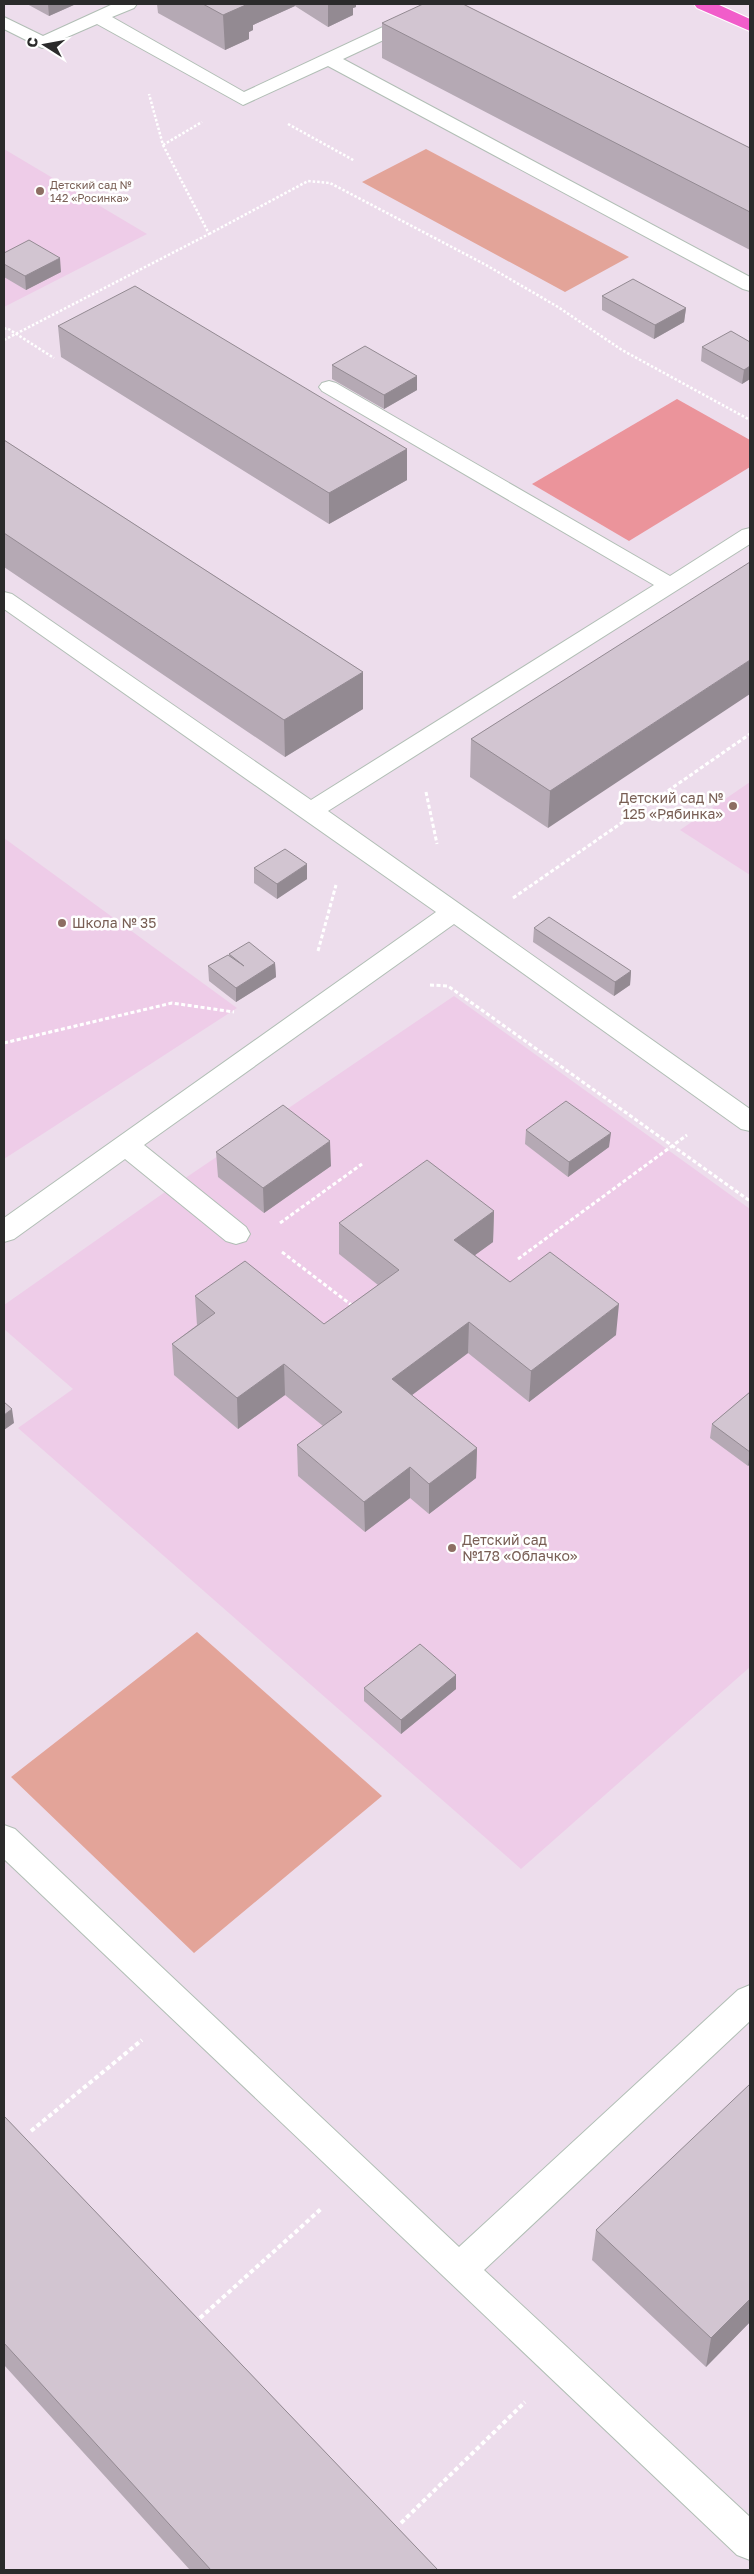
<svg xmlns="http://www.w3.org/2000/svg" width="754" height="2574" viewBox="0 0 754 2574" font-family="'Golos Text',sans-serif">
  <rect width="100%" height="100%" fill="#edddec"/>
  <!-- education -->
  <path fill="#eecce8" d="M4,149L147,234L4,307Z
    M750,782V875L680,830Z
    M4,838L237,1008L4,1159Z
    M454,996L750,1209V1667L521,1869L18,1428L73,1389L4,1329V1305L175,1185Z"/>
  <!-- green -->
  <path fill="#e3a499" d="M426,149L629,257L565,292L362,182Z
    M197,1632L382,1796L194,1953L11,1777Z"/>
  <!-- pitch -->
  <path fill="#eb949b" d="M677,399L750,440V467L629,541L532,484Z"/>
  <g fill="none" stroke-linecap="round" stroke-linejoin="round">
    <!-- minor casing -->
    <g stroke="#b1beb5" stroke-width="2">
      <path id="minor" d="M113,4H137L134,8L112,17L244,92L432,4H455L452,8L343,59L750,277V291L743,289L328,66L243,105L97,24L42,48L4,29V17L43,36Z
        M329,381L336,383L670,576L742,530L750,528V544L328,811L750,1109V1131L741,1129L454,924L144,1145L246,1227L250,1234L246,1241L236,1244L226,1241L125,1159L14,1239L4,1242V1218L436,912L4,609V592L12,594L311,800L654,585L322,391L319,387L322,383Z
        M4,1825L15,1829L459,2247L738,1990L750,1985V2021L484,2270L750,2517V2560L737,2555L4,1859Z"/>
    </g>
    <!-- major casing -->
    <g stroke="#fff" stroke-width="2">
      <path id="major" d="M694,4H717L750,19V31L697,8Z"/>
    </g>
    <!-- path-far2 -->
    <path stroke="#fff" stroke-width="2.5" stroke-dasharray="2.5 2" stroke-linecap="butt" d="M288,124L355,161
      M163,145L202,122
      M209,234L308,181L330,183L486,265L558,307L622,350L750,420
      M4,329L7,328L54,358
      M4,340L209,234L163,145L149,94"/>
    <!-- path-far1 -->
    <path stroke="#fff" stroke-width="3" stroke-dasharray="4 2.5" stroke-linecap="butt" d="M426,792L437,844
      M513,898L750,734
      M318,951L336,885
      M430,985L448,986L750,1201
      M4,1043L172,1003L234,1012
      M280,1223L362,1164
      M282,1252L354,1307
      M518,1259L687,1135"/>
    <!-- path -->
    <path stroke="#fff" stroke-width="4" stroke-dasharray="4.5 3" stroke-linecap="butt" d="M31,2131L142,2040
      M200,2318L321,2209
      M401,2523L525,2402"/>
    <!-- minor -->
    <use href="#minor" fill="#fff" fill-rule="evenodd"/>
    <!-- major -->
    <use href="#major" fill="#f15dca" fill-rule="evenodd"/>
  </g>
  <!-- wall -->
  <path fill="#b5a9b4" d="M27,4H76L49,16Z
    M157,4H356V7L353,8V15L328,27L295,6L253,25V30L249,32V39L225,50L158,13Z
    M382,23L750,148V250L382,58Z
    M4,253L61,272L26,290L4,277Z
    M602,296L686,308L684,322L654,339L602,310Z
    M58,326L407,449V480L329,524L61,357Z
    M750,342V379L742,384L701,361L702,347Z
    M332,365L417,376V390L384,409L332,379Z
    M4,440L363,672V709L285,757L4,567Z
    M629,640L548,828L470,777L471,739Z
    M254,868L307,879L277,899L254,883Z
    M534,928L631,971L630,985L614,996L533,942Z
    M229,954L275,963L276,977L236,1002L209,981L208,966L230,955Z
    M526,1130L609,1147L568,1177L525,1144Z
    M216,1152L331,1166L264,1213L218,1177Z
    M494,1211L493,1242L475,1255L510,1282L616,1335L529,1402L468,1353L412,1395L477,1448L476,1478L429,1514L410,1498L365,1532L298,1476L297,1445L323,1426L285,1395L238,1429L174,1375L172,1344L197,1325L195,1296L324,1324L378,1285L339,1254V1223Z
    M750,1392V1464L748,1466L710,1438L712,1424Z
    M456,1675V1689L401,1734L364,1701V1688Z
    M4,2116L438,2570H190L4,2365Z
    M596,2230L750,2322L706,2367L592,2260Z"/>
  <!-- shaded-wall -->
  <path fill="#938a92" d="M48,4H76L49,16Z
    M241,4H294L295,6L253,25V30L249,32V39L225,50L223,15Z
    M328,4H356V7L353,8V15L328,27Z
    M60,258L61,272L26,290L25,276Z
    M686,308L684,322L654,339L655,325Z
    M750,366V379L742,384L744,370Z
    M417,376V390L384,409V395Z
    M407,449V480L329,524V493Z
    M750,660V694L548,828L550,791Z
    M363,672V709L285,757L284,720Z
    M307,864V879L277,899V884Z
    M275,963L276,977L236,1002V988Z
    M631,971L630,985L614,996L615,982Z
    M611,1133L609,1147L568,1177L569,1162Z
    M330,1141L331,1166L264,1213L263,1188Z
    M494,1211L493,1242L453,1271L454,1240Z
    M619,1304L616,1335L529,1402L531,1371Z
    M469,1322L468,1353L392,1410V1379Z
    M284,1364L285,1395L238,1429L237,1398Z
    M12,1409L14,1423L4,1430V1415Z
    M477,1448L476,1478L429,1514V1484Z
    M750,1452V1464L748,1466Z
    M410,1467V1498L365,1532L364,1502Z
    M456,1675V1689L401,1734V1720Z
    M750,2299V2322L706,2367L711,2338Z"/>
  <!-- building -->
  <path fill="#d2c5d1" stroke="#938a92" d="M203,4H248L223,15Z
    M423,4H463L750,148V212L382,23Z
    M29,240L60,258L25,276L4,264V253Z
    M633,279L686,308L655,325L602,296Z
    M135,286L407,449L329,493L58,326Z
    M731,331L750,342V366L744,370L702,347Z
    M365,346L417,376L384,395L332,365Z
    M4,440L363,672L284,720L4,533Z
    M750,562V660L550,791L471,739Z
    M285,849L307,864L277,884L254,868Z
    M549,917L631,971L615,982L534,928Z
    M249,942L275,963L236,988L208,966L228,955L244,966L229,954Z
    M566,1101L611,1133L569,1162L526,1130Z
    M283,1105L330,1141L263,1188L216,1152Z
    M427,1160L494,1211L454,1240L510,1282L550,1252L619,1304L531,1371L469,1322L392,1379L477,1448L429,1484L410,1467L364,1502L297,1445L342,1412L284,1364L237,1398L172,1344L215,1313L195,1296L245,1261L324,1324L399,1270L339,1223Z
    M750,1392V1452L712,1424Z
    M4,1402L12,1409L4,1415Z
    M420,1644L456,1675L401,1720L364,1688Z
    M750,2084V2299L711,2338L596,2230Z
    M4,2116L438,2570H211L4,2343Z"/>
  <!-- markers -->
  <g fill="#8d6e63" stroke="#fff" stroke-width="2">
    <circle cx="40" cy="191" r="5"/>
    <circle cx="733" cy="806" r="5"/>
    <circle cx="62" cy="923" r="5"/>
    <circle cx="452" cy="1548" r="5"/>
  </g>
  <g text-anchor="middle" stroke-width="5" stroke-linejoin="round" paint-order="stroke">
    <!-- far-education labels -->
    <g font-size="11" fill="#785e54" stroke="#fff" text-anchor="start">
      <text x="50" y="189">Детский сад №<tspan x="50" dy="13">142 «Росинка»</tspan></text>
    </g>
    <!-- education labels -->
    <g font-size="14" fill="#785e54" stroke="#fff" text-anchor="start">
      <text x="723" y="803" text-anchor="end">Детский сад №<tspan x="723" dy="16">125 «Рябинка»</tspan></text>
      <text x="72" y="928">Школа № 35</text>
      <text x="462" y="1545">Детский сад<tspan x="462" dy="16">№178 «Облачко»</tspan></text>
    </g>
  </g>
  <!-- border -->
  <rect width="754" height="2574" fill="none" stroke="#2b2b2b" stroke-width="10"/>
  <!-- north arrow -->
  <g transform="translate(45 45) rotate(281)" stroke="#ffffff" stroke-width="4" paint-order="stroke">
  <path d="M0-4L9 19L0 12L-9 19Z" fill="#2b2b2b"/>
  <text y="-8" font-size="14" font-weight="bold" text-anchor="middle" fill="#2b2b2b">С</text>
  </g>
</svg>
